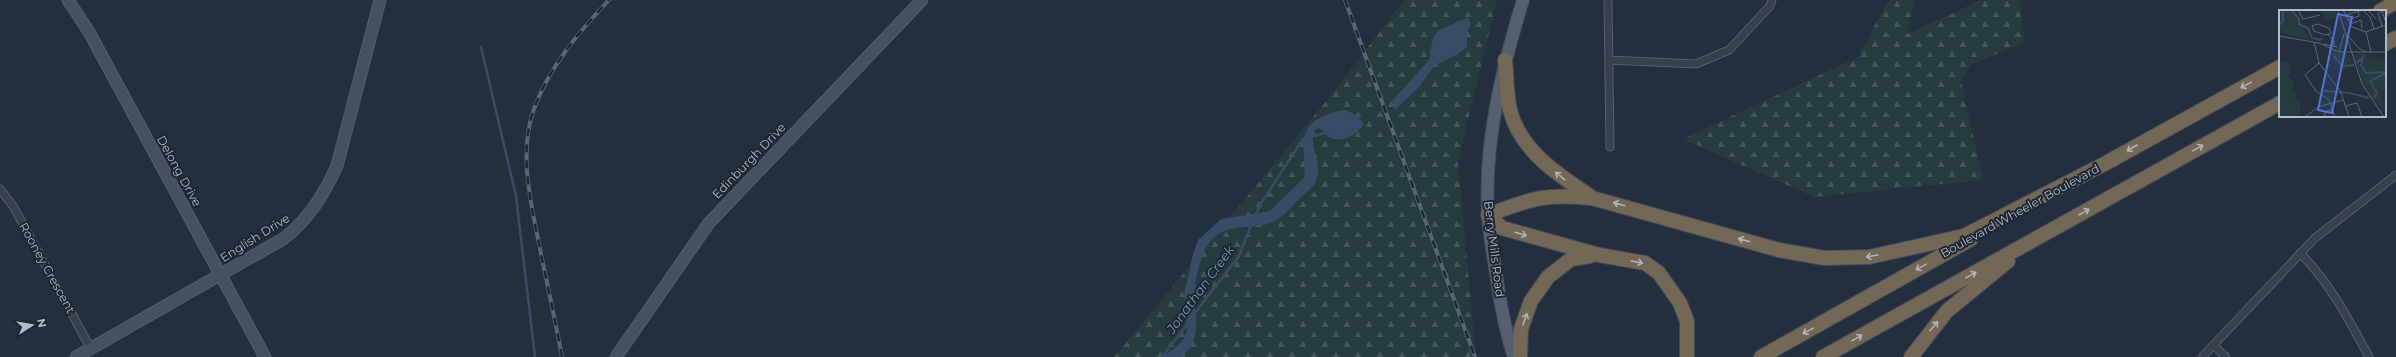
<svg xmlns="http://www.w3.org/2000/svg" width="2396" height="357" viewBox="0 0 2396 357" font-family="Montserrat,sans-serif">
  <defs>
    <pattern id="forest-firs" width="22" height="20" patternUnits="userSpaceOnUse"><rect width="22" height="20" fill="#263b3e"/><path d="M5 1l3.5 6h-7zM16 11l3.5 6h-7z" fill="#435558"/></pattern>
  </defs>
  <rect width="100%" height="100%" fill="#242f3d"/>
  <!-- forest -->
  <path fill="url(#forest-firs)" d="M1404,0H1497L1458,162L1476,357H1114L1328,99Z
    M1891,0H1915L1907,34L1981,0H2019L2025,43L1971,64L1961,80L1983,180L1814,197L1683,139L1858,57L1887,2Z"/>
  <!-- water -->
  <path fill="#394c66" d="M1468,17L1471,25L1467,32V47L1457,55L1435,65L1418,88L1395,110L1392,101L1429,60L1433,37L1439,30Z
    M1345,110L1357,115L1364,124C1358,134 1343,143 1331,138C1326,136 1324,131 1319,128L1314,130C1309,145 1322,162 1317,178C1315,186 1307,192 1300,198C1291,207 1282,219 1270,223C1249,231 1225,221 1209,243C1200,255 1195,280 1195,295C1194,320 1203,338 1182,357H1162L1180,344L1185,337L1187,329L1184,295L1193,254L1198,240L1221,219L1270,211L1304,178C1307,156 1295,131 1318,119C1327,114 1335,111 1345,110Z"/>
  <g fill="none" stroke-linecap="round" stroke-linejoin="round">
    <!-- stream -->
    <path stroke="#394c66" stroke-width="2.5" d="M481,47L516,196L535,357
      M1311,137L1328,132
      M1255,217L1260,205L1303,139L1307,138
      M1195,313L1239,256L1252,223
      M1162,357L1188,323"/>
    <!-- street casing -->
    <g stroke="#565e6b" stroke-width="9">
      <path id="street" d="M1608,0L1610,147
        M1609,60L1696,64L1729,50L1770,6L1772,0
        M0,189L13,206L91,349
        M2300,253C2330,283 2349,320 2369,357
        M2213,345L2226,357
        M2202,357L2315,238L2396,175"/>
    </g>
    <!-- secondary casing -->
    <g stroke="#565e6b" stroke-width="13">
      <path id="secondary" d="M68,0L89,32L265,357
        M76,357L283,239C309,219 323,196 337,166L380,0
        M616,357L709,223L922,0"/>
    </g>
    <!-- primary casing -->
    <g stroke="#414a56" stroke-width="14">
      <path id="primary" d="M1514,357C1505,330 1500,302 1496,274C1493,254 1489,234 1488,214C1484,141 1502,69 1523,0"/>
    </g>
    <!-- highway casing -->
    <g stroke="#434b58" stroke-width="16">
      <path id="highway" d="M2380,11L2396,2
        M2385,44L2396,38
        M1505,60C1507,76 1506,94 1510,110C1520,150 1558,175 1590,196
        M2106,163L2280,67
        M1520,357L1521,329L1531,301L1548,277L1571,259L1590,256
        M1687,357V321L1680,303L1659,273L1645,263L1599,255L1502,228L1488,215C1530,199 1545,193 1592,198L1779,250L1824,258L1869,257L1964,236L2114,159
        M1761,357L1971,239
        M1823,357L2280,103
        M1911,357L1947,311L2008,261"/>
    </g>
    <!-- street -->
    <use href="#street" stroke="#38404d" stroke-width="7"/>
    <!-- secondary -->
    <use href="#secondary" stroke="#465060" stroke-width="11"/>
    <!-- primary -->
    <use href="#primary" stroke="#565f6d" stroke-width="12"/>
    <!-- highway -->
    <use href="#highway" stroke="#736755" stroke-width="14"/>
    <!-- rail casing -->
    <g stroke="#5a6574" stroke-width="4">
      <path id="rail" d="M1345,0L1475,357
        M562,357C556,324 549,292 542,259C533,212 517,155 534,109C549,67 579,32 609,0"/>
    </g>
    <!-- rail -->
    <use href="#rail" stroke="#1d2632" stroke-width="2.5" stroke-dasharray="8" stroke-linecap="butt"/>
  </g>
  <!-- one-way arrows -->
  <defs><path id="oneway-shaft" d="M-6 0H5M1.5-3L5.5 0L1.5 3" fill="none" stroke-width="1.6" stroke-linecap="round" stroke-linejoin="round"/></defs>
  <g stroke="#aeb3bc">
    <use href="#oneway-shaft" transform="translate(2246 85) rotate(151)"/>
    <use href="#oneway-shaft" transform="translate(2132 148) rotate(150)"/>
    <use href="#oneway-shaft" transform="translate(2198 148) rotate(-29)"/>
    <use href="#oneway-shaft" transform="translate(1560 176) rotate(-142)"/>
    <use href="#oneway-shaft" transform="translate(1619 204) rotate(-164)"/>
    <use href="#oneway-shaft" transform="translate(2084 212) rotate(-29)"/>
    <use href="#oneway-shaft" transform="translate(1521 234) rotate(17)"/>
    <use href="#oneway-shaft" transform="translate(1744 240) rotate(-164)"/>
    <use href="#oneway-shaft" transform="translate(1872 256) rotate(171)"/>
    <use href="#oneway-shaft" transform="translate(1637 262) rotate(10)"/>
    <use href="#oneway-shaft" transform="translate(1921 267) rotate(151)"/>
    <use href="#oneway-shaft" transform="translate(1971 275) rotate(-29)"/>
    <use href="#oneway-shaft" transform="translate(1525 319) rotate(-70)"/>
    <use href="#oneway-shaft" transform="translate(1934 326) rotate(-49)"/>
    <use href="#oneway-shaft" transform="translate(1808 331) rotate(151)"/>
    <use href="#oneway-shaft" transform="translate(1857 338) rotate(-29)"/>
  </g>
  <g text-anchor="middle" stroke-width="4" stroke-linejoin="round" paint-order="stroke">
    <!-- street labels -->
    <g font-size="12" fill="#b4bbc8" stroke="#1d2632">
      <text transform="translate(749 161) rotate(-46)" y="4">Edinburgh Drive</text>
      <text transform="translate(179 171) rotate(61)" y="4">Delong Drive</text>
      <text transform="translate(2020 211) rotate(-29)" y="4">Boulevard Wheeler Boulevard</text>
      <text transform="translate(255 238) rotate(-32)" y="4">English Drive</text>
      <text transform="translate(1494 249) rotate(83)" y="4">Berry Mills Road</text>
      <text transform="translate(47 268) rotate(61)" y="4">Rooney Crescent</text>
    </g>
    <!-- water labels -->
    <g font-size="13" font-style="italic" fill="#7c92b0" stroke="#1d2632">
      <text transform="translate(1200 289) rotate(-54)" y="5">Jonathan Creek</text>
    </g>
  </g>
  <!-- overview -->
  <g transform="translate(2279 10)">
    <rect width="107" height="107" fill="#242f3d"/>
    <path d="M1,0H13L31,30L3,23L0,17ZM41,0H56L59,6L52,10L46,9ZM45,37L58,43L70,44L74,58L63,59ZM81,43L107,51V73L100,75L107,103L89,84ZM2,51L9,52L13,60L8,66L16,72L13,76L14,82L19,83L15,90L21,91V103L18,107H0V52Z" fill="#263b3e"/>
    <path d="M81,43L107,51V78L105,73L107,80L103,82L100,75L86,79L74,44Z" fill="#263b3e"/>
    <path fill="none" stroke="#394c66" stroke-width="2" d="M13,0L20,9V14L29,18L33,28L41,30L44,28M0,15L4,11V0M55,46L63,56L75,55M78,53L84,47L82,55L87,63L107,62M45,81L71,83L90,88M95,88L98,83L91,71L107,63"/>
    <path fill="none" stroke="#5e6775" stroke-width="1" d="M19,0L24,9L41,5M59,0L83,74L105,107M64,0L73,17L87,22L92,42M84,0L91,7L95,19M89,0L97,9M103,1L107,13M66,5L84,0M68,10L80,6L79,0M39,14L50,18L52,23L46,25L35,21L33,16ZM71,14L82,10L83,18M103,16L99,3L107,0M87,22L107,15M49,24L55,31V36M68,25L81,39L87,42M0,26L40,33L60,42H107M35,32L40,53L62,82L70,107M45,34L58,37M60,42L65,24M40,53L26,65L37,81L50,90L56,107M66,96L78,93L83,107M26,107L39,97L64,90M46,107V102L53,99"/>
    <path fill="#5274d2" fill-opacity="0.15" stroke="#5274d2" stroke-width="2" d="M59,4L73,7L53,103L39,100Z"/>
    <rect width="107" height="107" fill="none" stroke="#b4bbc8" stroke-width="2"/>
  </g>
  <!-- north arrow -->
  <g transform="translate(32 325) rotate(78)" stroke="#1d2632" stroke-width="3" paint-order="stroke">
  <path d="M0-3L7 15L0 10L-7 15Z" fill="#b4bbc8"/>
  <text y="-6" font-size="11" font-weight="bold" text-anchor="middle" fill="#b4bbc8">N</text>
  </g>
</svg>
